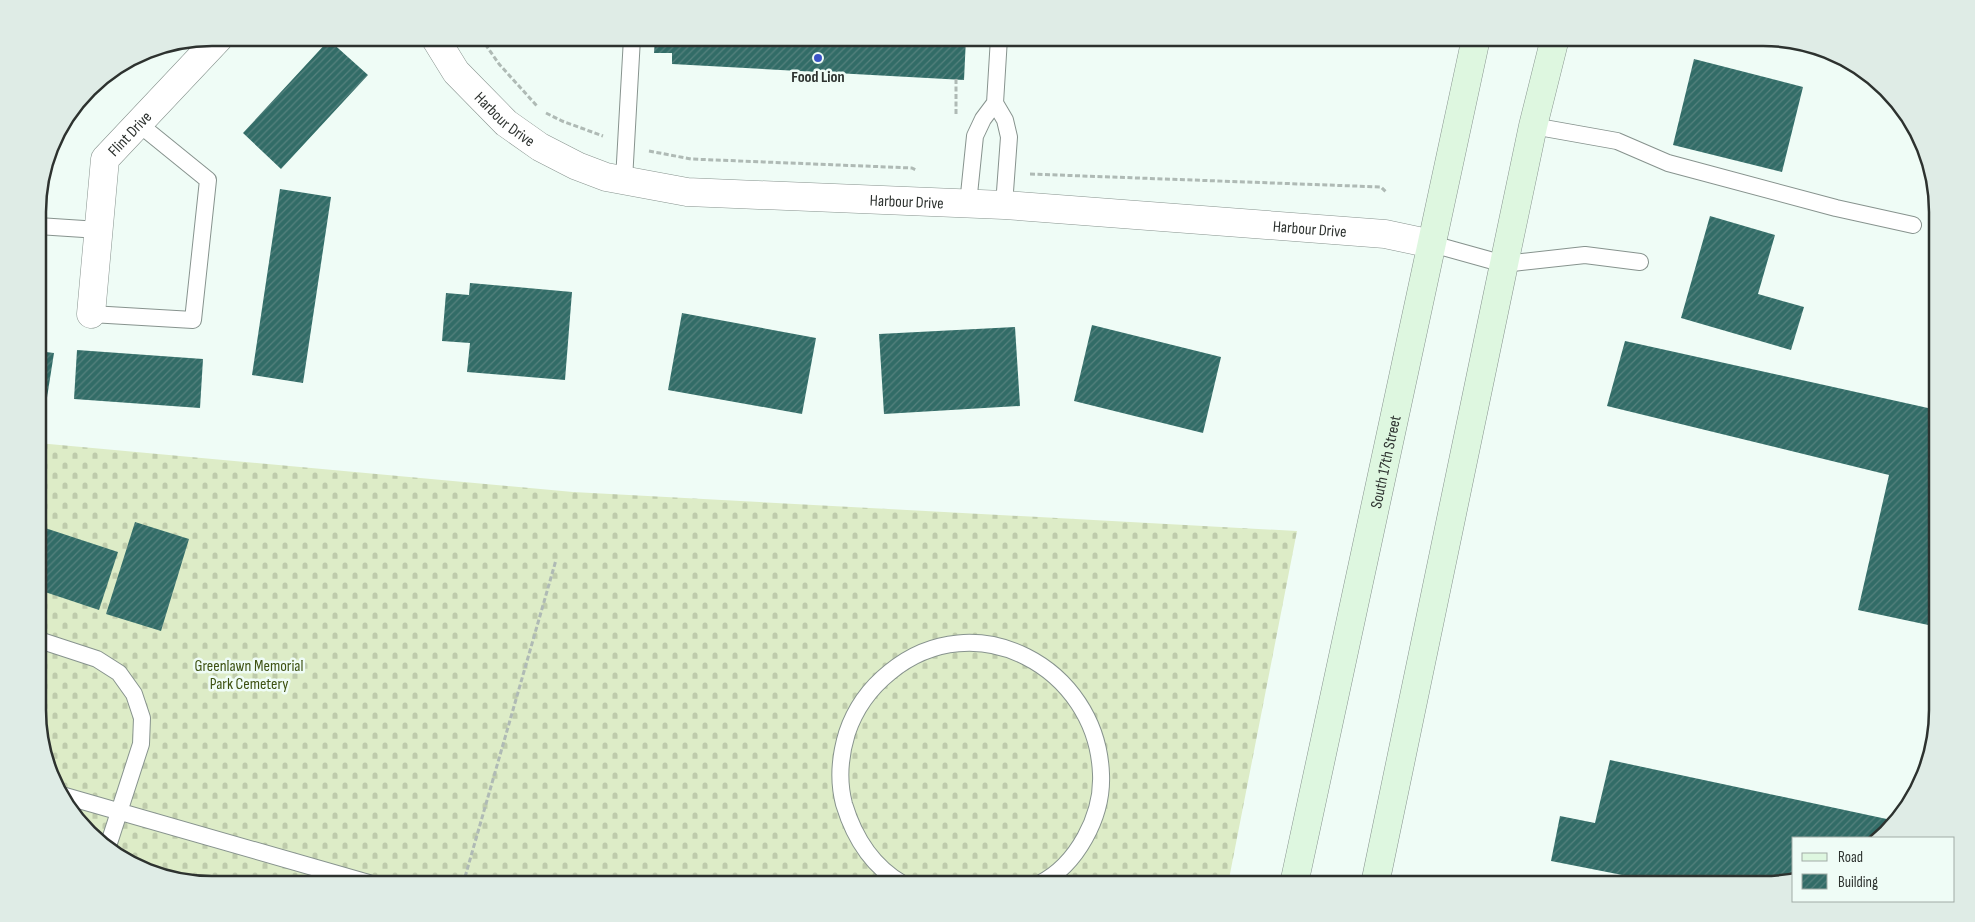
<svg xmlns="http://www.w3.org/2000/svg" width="1975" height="922" viewBox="0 0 1975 922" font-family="'Sofia Sans Condensed',sans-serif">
  <defs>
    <pattern id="cemetery-stones" width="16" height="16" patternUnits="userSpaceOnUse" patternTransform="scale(1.25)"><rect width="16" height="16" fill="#ddecc7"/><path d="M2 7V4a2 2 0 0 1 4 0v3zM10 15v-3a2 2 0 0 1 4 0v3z" fill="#becbab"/></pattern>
    <pattern id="building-hatch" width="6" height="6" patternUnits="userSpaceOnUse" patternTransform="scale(1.25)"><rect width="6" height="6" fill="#326c67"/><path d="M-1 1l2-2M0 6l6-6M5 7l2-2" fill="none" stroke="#56827e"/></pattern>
  </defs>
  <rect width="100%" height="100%" fill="#effcf6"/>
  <!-- cemetery -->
  <path fill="url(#cemetery-stones)" d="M38,443L573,492L1297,531L1228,884H212L145,871L73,816L39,733Z"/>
  <!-- building -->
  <path fill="url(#building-hatch)" d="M655,38H966L964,80L672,64V53H654Z
    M329,40L368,75L281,169L243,133Z
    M1694,59L1803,87L1782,172L1673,145Z
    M280,189L331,197L303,383L252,375Z
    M1710,216L1775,235L1758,294L1804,307L1791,350L1681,318Z
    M470,283L572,292L565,380L467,372L470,343L442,341L446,293L469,295Z
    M682,313L816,338L802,414L668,390Z
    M1092,325L1221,357L1203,433L1074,401Z
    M1015,327L1020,406L884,414L879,334Z
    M1625,341L1937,410V528L1933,626L1858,610L1889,475L1607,406Z
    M77,350L203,359L200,408L74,399Z
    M38,351L54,353L46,404L38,403Z
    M135,522L189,539L161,631L106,614Z
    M39,526L118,552L99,610L39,590Z
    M1610,760L1896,821L1878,838H1794V877L1774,884H1668L1551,861L1560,816L1595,823Z"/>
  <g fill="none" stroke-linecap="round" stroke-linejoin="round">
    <!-- service casing -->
    <g stroke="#87938e" stroke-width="18">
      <path id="service" d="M995,103L1005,120L1009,137L1004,205
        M1533,126L1617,141L1668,163L1836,208L1913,225
        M624,180L632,38
        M968,204L975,136L983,119L995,103L999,38
        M38,226L99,230
        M1432,244L1504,264L1585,255L1640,262
        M91,314L193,320L208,180L139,124
        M39,640L97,659L119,673L134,694L142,718L141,744L109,843
        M65,796L372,884
        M903,884C873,867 854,837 844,804C838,781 840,756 847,733C855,709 870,688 890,672C975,602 1097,667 1101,774C1103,816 1077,865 1039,884"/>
    </g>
    <!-- minor casing -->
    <g stroke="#87938e" stroke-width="29">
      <g id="minor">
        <path id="s1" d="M435,38L456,72L506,123L540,147L577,166L606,177L687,192L1004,205L1385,234L1432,244"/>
        <path id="s2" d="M91,314L105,159L219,38"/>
      </g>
    </g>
    <!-- secondary casing -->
    <g stroke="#87938e" stroke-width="29">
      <g id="secondary">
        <path id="s3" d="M1294,884L1476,38"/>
        <path d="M1375,884L1504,264L1533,126L1555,38"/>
      </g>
    </g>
    <!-- path -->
    <path stroke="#afbab5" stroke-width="3" stroke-dasharray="5 2.5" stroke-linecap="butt" d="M481,38L499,64L537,106
      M956,79V116
      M546,113L562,121L603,136
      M649,151L691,159L912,168L916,170
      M1030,174L1381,187L1387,193
      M463,884L556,560"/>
    <!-- service -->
    <use href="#service" stroke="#fff" stroke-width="16"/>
    <!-- minor -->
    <use href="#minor" stroke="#fff" stroke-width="28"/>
    <!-- secondary -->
    <use href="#secondary" stroke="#def7e0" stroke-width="28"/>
  </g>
  <!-- markers -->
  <circle fill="#3c54c6" stroke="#effcf6" stroke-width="2" cx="818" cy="58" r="5"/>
  <g text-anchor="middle" stroke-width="5" stroke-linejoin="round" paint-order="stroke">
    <!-- poi labels -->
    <g font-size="16" font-weight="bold" fill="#2d322f" stroke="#effcf6">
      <text x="818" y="82">Food Lion</text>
    </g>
    <!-- street labels -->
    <g font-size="16" fill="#2d322f" stroke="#effcf6">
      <text dy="6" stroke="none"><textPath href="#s1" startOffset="108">Harbour Drive</textPath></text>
      <text dy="6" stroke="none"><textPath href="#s2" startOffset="191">Flint Drive</textPath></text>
      <text dy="6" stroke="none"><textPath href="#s1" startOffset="528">Harbour Drive</textPath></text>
      <text dy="6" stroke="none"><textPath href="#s1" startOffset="932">Harbour Drive</textPath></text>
      <text dy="6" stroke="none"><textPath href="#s3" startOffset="432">South 17th Street</textPath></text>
    </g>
    <!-- park labels -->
    <g font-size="16" fill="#3d5111" stroke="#effcf6">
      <text x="249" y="671">Greenlawn Memorial<tspan x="249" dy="18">Park Cemetery</tspan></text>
    </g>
  </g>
  <!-- crop -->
  <path d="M0 0H1975V922H0ZM212 46H1763A166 166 0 0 1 1929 212V710A166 166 0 0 1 1763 876H212A166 166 0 0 1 46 710V212A166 166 0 0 1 212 46Z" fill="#dfece6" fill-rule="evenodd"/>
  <path fill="none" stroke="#2d322f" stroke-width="2.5" d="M212 46H1763A166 166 0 0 1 1929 212V710A166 166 0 0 1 1763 876H212A166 166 0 0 1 46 710V212A166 166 0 0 1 212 46Z"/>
  <!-- legend -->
  <rect x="1792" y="837" width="162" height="65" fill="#effcf6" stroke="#a1aba6"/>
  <rect x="1802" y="853" width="25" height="8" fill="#def7e0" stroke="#a1aba6"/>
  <text x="1838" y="862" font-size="15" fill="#2d322f">Road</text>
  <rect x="1802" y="874" width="25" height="15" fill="url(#building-hatch)" stroke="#a1aba6"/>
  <text x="1838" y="887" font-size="15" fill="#2d322f">Building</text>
</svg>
